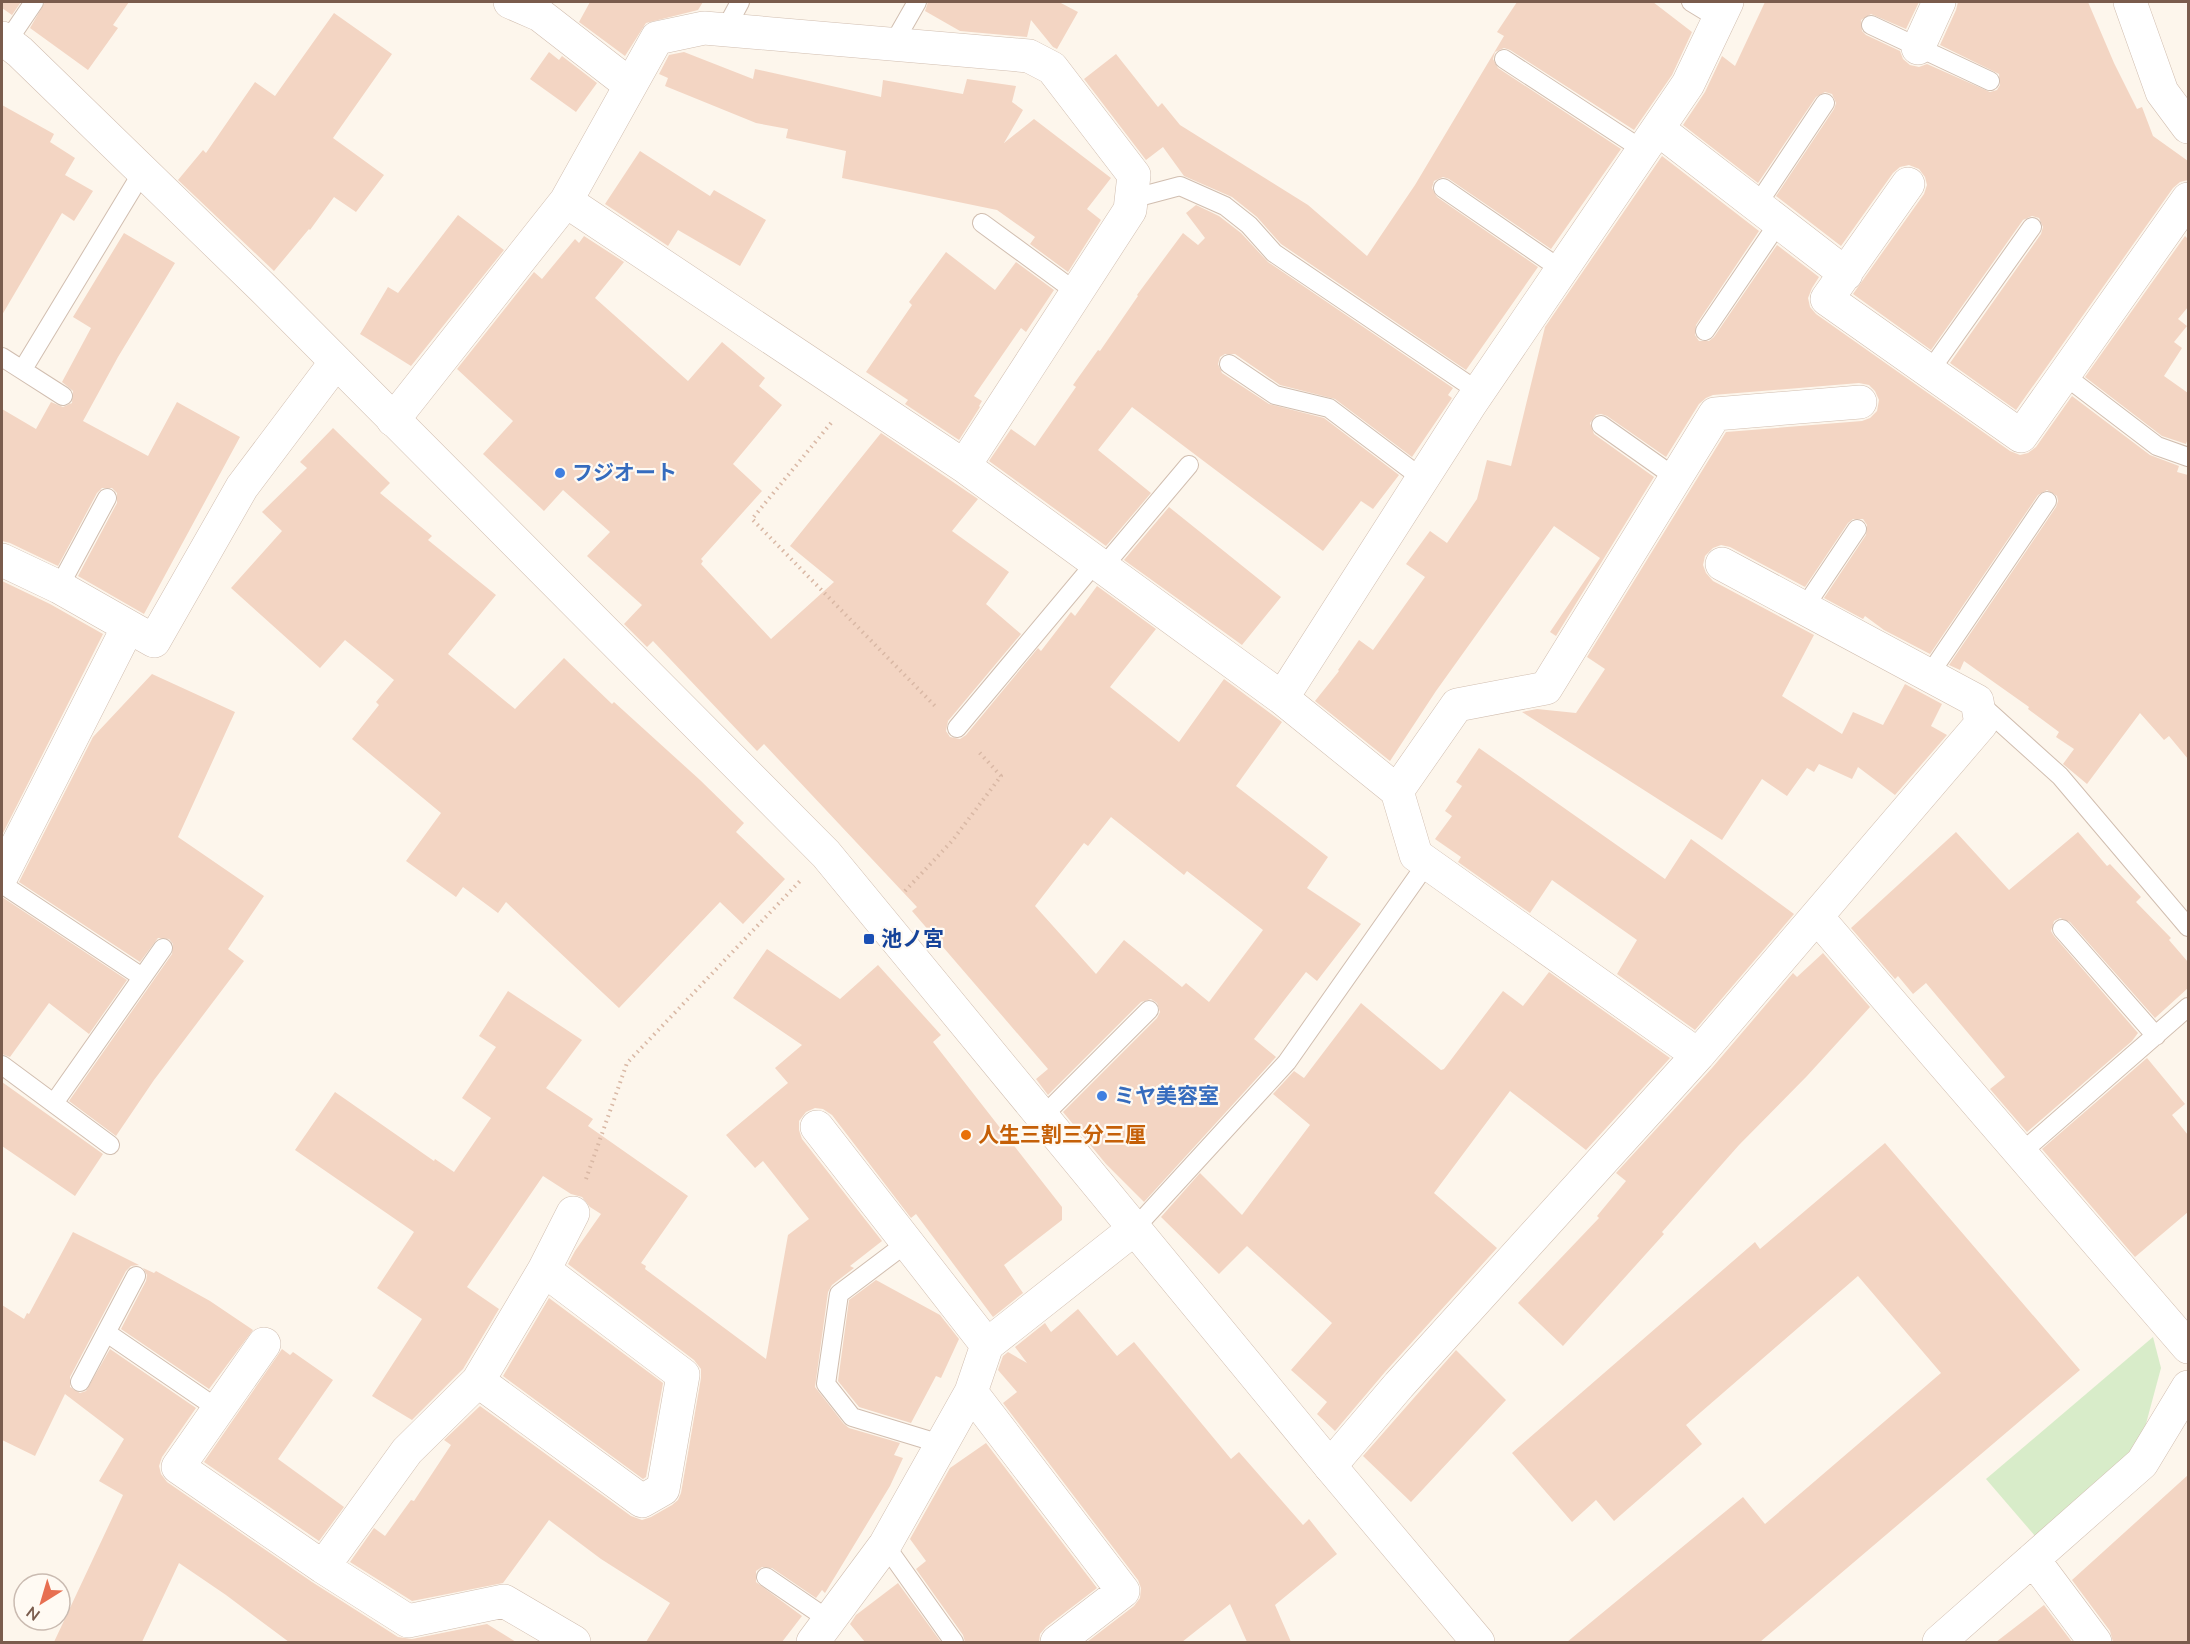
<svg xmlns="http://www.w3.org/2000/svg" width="2190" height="1644" viewBox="0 0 2190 1644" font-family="'Nunito Sans','Noto Sans JP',sans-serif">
  <rect width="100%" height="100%" fill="#fdf6ec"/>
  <!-- green -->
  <path fill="#d8ecc9" d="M2153,1337L2161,1368L2140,1446L2035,1536L1986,1479Z"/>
  <!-- building -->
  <path fill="#f3d5c3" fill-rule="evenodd" d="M2,2H21L12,15L2,8Z
    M45,2H129L113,25L118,28L88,70L30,28Z
    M590,2H703L698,10L646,23L625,56L579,22Z
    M928,2H1059L1078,12L1057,49L1053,47L1031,20L1027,37L960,31L925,11Z
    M1517,2H1653L1692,32L1672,75L1634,130L1510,50L1504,48L1495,52L1493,59L1498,68L1621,149L1551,249L1449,179L1443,177L1434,181L1432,188L1437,197L1538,267L1466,370L1281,244L1257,217L1232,197L1184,176L1163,147L1146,160L1084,79L1116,54L1158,107L1162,103L1180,125L1308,205L1367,256L1415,185L1504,36L1497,32Z
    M1765,2H1919L1906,29L1871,14L1861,20L1862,31L1866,35L1900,51L1903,59L1910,65L1919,67L1927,64L1990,92L1997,90L2000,85L1999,74L1940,45L1956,10L1958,2H2088L2114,63L2137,109L2142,107L2153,136L2188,161V180L2180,182L2173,188L2016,410L1950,363L2041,234L2043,227L2039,218L2032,216L2023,220L1931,350L1853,294L1924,194L1927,185L1925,177L1919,169L1909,165L1900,167L1893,173L1841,246L1776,196L1834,109L1836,103L1832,94L1825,92L1816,97L1758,183L1683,125L1705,92L1722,56L1735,66Z
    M334,13L392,54L333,138L384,175L356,212L334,197L310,230L309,229L274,271L178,180L203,150L206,153L255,82L275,96Z
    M549,52L559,60L562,56L597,83L576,112L530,79Z
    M684,52L753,79L755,69L881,97L883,80L963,94L967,79L1016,86L1012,102L1023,110L1004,143L1034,119L1111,178L1087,209L1101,220L1068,272L1030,244L1035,237L997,210L842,178L846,151L786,138L788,129L756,123L665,86L668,78L659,74L669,55Z
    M2,105L54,134L50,142L75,158L65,175L93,191L74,221L62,213L2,315Z
    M640,151L710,196L714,190L766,220L740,266L678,230L668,246L605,204Z
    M1662,156L1759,231L1696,325L1695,335L1699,341H1709L1714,337L1777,245L1819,277L1812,288L1808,298L1810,307L1816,314L2010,451L2020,455L2028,453L2036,447L2072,396L2150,455L2179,466L2177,472L2188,475V759L2169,736L2164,740L2140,713L2087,784L2063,764L2074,749L2056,737L2059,732L2028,709L2029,707L1964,661L1960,670L1949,665L2056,507L2058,501L2057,496L2047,490L2038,495L1930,654L1884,630L1865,616L1863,619L1824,598L1866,535L1867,525L1863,519H1853L1848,523L1805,587L1730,547L1721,545L1713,548L1705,556L1703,565L1706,573L1713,581L1814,635L1782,696L1842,734L1853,712L1883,725L1905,684L1942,704L1931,726L1947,735L1895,795L1858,767L1852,779L1819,764L1814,772L1807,768L1787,796L1762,779L1722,840L1522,712L1537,709L1576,713L1605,669L1587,657L1726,432L1862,421L1870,418L1877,411L1879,400L1875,391L1869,385L1859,383L1713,395L1706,398L1699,404L1666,457L1607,416L1601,414L1596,415L1590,423L1594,434L1654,477L1556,636L1550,632L1600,558L1554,526L1436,691L1390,761L1315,701L1339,671L1338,670L1359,640L1373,650L1425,577L1406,564L1430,531L1447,543L1477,499L1487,460L1511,466L1545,327Z
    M1196,205L1219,216L1241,233L1268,262L1453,388L1448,395L1452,398L1412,457L1335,399L1280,385L1235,354H1225L1220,357L1218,364L1222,373L1269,404L1324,418L1399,475L1373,509L1361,501L1323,551L1132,407L1098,450L1151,493L1106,546L989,461L1011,429L1035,446L1076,387L1073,385L1098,350L1100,351L1138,296L1137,295L1183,233L1198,245L1205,238L1186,213Z
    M458,215L504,250L411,366L360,334L388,287L398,293Z
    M124,233L175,263L118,357L83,421L148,456L177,402L240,437L144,614L78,576L117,503V493L112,488H102L97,493L58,566L10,543L2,541V409L36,429L51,402L63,407L72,403L73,391L62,382L91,328L73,317Z
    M584,236L624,262L595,298L688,381L722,342L765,378L759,386L782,405L733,464L762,491L701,559L703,561L701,564L771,639L834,582L790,546L881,433L978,499L952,531L1009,572L986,604L1021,634L948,721L946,731L950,737L960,739L966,735L1038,648L1041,651L1071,612L1075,616L1097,586L1156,629L1110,687L1179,742L1224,679L1282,722L1236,786L1328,857L1307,888L1361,924L1317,981L1306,972L1254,1039L1276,1057L1144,1202L1106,1164L1063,1112L1157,1018L1160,1012L1157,1003L1151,999L1141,1002L1048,1095L1036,1079L1048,1069L912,911L917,907L764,744L757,751L653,641L647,647L624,624L642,605L587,556L610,532L563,490L544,511L483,454L513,421L457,369L534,272L542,279L575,239L579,243ZM1111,817L1184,875L1187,871L1263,930L1209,1002L1186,983L1182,987L1124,940L1096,974L1035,906L1084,843L1088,846Z
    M2185,236L2188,239V307L2178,319L2187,326L2174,342L2182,348L2164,376L2188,393V438L2186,444L2162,436L2085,377Z
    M946,252L995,290L1016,262L1054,290L1026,332L1021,328L974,396L982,401L979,406L980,407L959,440L905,404L908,400L866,372L912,305L909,302Z
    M333,428L390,483L380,493L432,536L428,540L496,595L448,654L515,709L564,658L612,704L614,702L700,780L744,823L736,832L785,879L743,924L720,902L619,1008L506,902L498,913L463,887L456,897L406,861L441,813L352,739L379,705L376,702L394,680L345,640L320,668L231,588L282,531L262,512L307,468L300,462Z
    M1169,507L1281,597L1242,645L1124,560Z
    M2,581L50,604L103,634L2,835Z
    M152,674L235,712L178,837L264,896L228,949L244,961L154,1080L116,1136L69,1101L172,954L173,944L169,939L158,938L140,962L19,882L93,737Z
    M1479,748L1665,879L1691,839L1794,914L1695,1030L1617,974L1637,940L1552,880L1530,913L1458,862L1461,857L1435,839L1452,816L1445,811L1462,786L1456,782Z
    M1956,832L2009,890L2078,832L2107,866L2110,864L2141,897L2136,902L2171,938L2169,940L2188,962V988L2155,1018L2070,922L2060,918L2054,921L2051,931L2054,936L2138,1033L2132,1041L2027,1132L1990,1089L2005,1077L1926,983L1913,994L1898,976L1895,979L1851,928Z
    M2,897L127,980L89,1034L49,1003L10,1057L2,1054Z
    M767,949L840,999L878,965L941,1035L933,1042L1062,1207V1220L1004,1265L1023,1293L993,1317L916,1214L911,1218L832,1115L823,1109L815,1108L806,1112L799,1121V1130L802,1139L882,1241L850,1266L854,1268L832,1285L828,1292L815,1387L844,1424L849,1428L900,1443L894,1455L903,1458L890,1486L825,1593L822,1590L816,1598L772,1568L762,1567L756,1571V1582L802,1616L782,1642H646L670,1603L601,1559L549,1520L503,1583L412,1601L350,1562L374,1528L385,1536L411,1500L414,1501L451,1445L444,1440L480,1406L631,1516L642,1520L651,1517L672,1505L678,1500L681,1493L701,1378V1369L694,1360L568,1264L575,1251L601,1214L590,1207L582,1197L571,1194L543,1176L467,1287L499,1309L463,1369L412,1420L372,1396L422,1319L377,1288L414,1232L295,1150L335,1092L434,1161L435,1159L454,1172L491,1118L462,1098L496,1047L479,1036L508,991L582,1040L546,1088L593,1119L588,1126L688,1196L641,1263L646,1266L645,1269L766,1359L788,1235L809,1219L763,1161L755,1168L726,1135L788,1083L775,1068L802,1045L733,998Z
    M1823,953L1870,1007L1807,1076L1739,1145L1662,1232L1664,1234L1563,1346L1518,1303L1599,1218L1597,1216L1626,1181L1616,1173L1712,1068L1793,973L1797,977Z
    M1549,972L1670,1058L1586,1150L1510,1091L1434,1193L1497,1248L1385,1372L1335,1431L1317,1414L1327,1402L1291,1370L1332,1323L1247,1246L1219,1274L1161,1217L1200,1173L1242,1215L1310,1125L1273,1094L1294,1071L1304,1078L1361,1003L1441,1070L1444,1069L1503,991L1523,1006Z
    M2147,1058L2185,1104L2172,1115L2188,1135V1212L2135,1257L2042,1149Z
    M2,1082L103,1154L75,1196L2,1146Z
    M1885,1143L2080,1370L1760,1642H1567L1743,1497L1765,1524L1941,1373L1858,1276L1686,1425L1702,1444L1614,1521L1596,1500L1572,1522L1512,1453L1755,1242L1760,1249Z
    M73,1232L139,1265L131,1266L126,1271L70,1377V1387L80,1393L86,1391L110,1349L196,1408L162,1457L159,1466L161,1474L167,1482L312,1582L398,1637L412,1639L487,1624L516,1642H289L226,1595L179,1563L142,1642H54L123,1495L99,1481L124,1439L65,1394L35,1456L2,1440V1305L24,1319L27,1313L29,1314Z
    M143,1268L154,1273L156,1271L210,1301L253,1330L209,1389L121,1329L146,1281L147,1275Z
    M876,1280L940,1315L959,1339L941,1378L936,1376L911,1423L859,1407L838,1381L849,1300Z
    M549,1298L663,1383L646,1477L643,1479L503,1376Z
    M1078,1309L1117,1356L1134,1342L1231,1459L1239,1452L1303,1525L1309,1519L1337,1554L1275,1605L1291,1642H1247L1230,1604L1182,1642H1087L1134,1606L1140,1598L1141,1588L1138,1580L1003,1403L1017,1392L998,1370L1003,1356L1008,1352L1027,1363L1015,1347L1045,1323L1051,1332Z
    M282,1349L290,1355L293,1352L333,1380L278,1459L344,1507L319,1541L204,1462Z
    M1456,1350L1506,1400L1411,1502L1363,1456Z
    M986,1443L1097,1588L1046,1627L1040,1634L1039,1642H965L963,1635L916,1569L926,1561L910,1539L950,1468Z
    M2188,1475V1642H2113L2110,1631L2072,1580Z
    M898,1583L941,1642H865L850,1624L856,1615Z
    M2044,1605L2072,1642H1996Z"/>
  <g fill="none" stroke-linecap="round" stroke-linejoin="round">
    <!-- service casing -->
    <g stroke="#d1beb0" stroke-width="20">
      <path id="service" d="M1691,2L1719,19
        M1871,25L1990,81
        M725,30L740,2
        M7,42L34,2
        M893,44L917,2
        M1504,59L1643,150
        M1443,188L1562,270
        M1131,199L1180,186L1225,206L1249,225L1274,253L1479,392
        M1757,205L1825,103
        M982,223L1076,292
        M1705,331L1779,222
        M2,357L63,396
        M1229,364L1275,395L1329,408L1423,479
        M23,369L143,171
        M1929,372L2032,227
        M2064,375L2157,446L2188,457
        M1601,425L1676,478
        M1103,567L1189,465
        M59,587L107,498
        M1804,608L1857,529
        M1929,675L2047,501
        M1979,703L2060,776L2188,927
        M957,728L1096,562
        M2,884L142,977
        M2062,929L2156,1036
        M2,1065L110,1145
        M54,1103L163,948
        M1042,1117L1149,1010
        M2022,1152L2188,1007
        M1134,1229L1287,1062L1427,863
        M908,1242L839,1294L826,1384L852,1417L941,1444
        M107,1333L218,1409
        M80,1382L136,1276
        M885,1545L954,1642
        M766,1577L829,1620"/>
    </g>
    <!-- minor casing -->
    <g stroke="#d1beb0" stroke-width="34">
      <path id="minor" d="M510,2L540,15L630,85
        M2130,2L2162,92L2188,127
        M1918,48L1939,2
        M1658,129L1846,274
        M1908,184L1827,299L2021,436L2188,199
        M566,201L964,466L1282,698L1397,791L1416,855L1698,1055
        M393,420L566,201L657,38L704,28L1029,56L1052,68L1134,175L1130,210L964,466
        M2,560L59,587L154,641L242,487L336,362
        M1282,698L1469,406L1688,84L1727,2
        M1397,791L1457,705L1546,688L1715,414L1860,402
        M2,875L128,627
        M1817,917L2188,1347
        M817,1127L987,1345
        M264,1344L178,1467L323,1567L408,1621L504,1601L574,1642
        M478,1381L642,1501L663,1489L683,1375L544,1270
        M971,1392L1123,1591L1057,1642
        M1330,1466L1399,1385L1698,1055L1981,724L1977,701L1722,564
        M2033,1559L2095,1642
        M323,1567L407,1451L478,1381L544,1270L573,1213
        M813,1642L885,1545L971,1392L987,1345L1134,1229
        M1939,1642L2142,1463L2188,1387"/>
    </g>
    <!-- tertiary casing -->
    <g stroke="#d1beb0" stroke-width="34">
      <path id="tertiary" d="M2,38L20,52L264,289L826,854L1330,1466L1478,1642"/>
    </g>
    <!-- path -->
    <path stroke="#d9b8a5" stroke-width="4" stroke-dasharray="1.5 4.5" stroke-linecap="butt" d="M831,423L752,519L935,706
      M905,891L952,841L1001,776L978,751
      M586,1179L627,1063L800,881"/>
    <!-- service -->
    <use href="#service" stroke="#fff" stroke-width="18"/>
    <!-- minor -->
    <use href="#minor" stroke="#fff" stroke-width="33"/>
    <!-- tertiary -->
    <use href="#tertiary" stroke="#fff" stroke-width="33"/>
  </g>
  <!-- markers -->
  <g fill="#3f7fe0" stroke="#fffaf3" stroke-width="2">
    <circle cx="560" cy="473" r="6"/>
    <circle cx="1102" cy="1096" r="6"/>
  </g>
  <rect fill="#1a4fb4" stroke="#fffaf3" stroke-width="2" x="863" y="933" width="12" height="12" rx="3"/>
  <circle fill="#e8710a" stroke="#fffaf3" stroke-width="2" cx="966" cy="1135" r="6"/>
  <g text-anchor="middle" stroke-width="4.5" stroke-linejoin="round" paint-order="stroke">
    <!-- shop labels -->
    <g font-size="21" font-weight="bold" fill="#366cbe" stroke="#fffaf3" text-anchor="start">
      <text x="572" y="480">フジオート</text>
      <text x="1114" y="1103">ミヤ美容室</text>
    </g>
    <!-- transit labels -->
    <g font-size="21" font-weight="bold" fill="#164399" stroke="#fffaf3" text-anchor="start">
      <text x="881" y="946">池ノ宮</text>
    </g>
    <!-- food labels -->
    <g font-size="21" font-weight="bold" fill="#c56008" stroke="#fffaf3" text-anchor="start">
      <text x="978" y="1142">人生三割三分三厘</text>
    </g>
  </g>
  <!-- border -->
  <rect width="2190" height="1644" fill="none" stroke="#7a5c4d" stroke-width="6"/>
  <!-- north arrow -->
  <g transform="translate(42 1602) rotate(217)"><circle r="28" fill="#fffaf3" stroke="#cabbb1" stroke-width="1.5"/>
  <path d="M0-4.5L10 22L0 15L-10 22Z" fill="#e76f51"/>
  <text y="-9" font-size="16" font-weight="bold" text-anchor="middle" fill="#7a5c4d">N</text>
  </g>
</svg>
